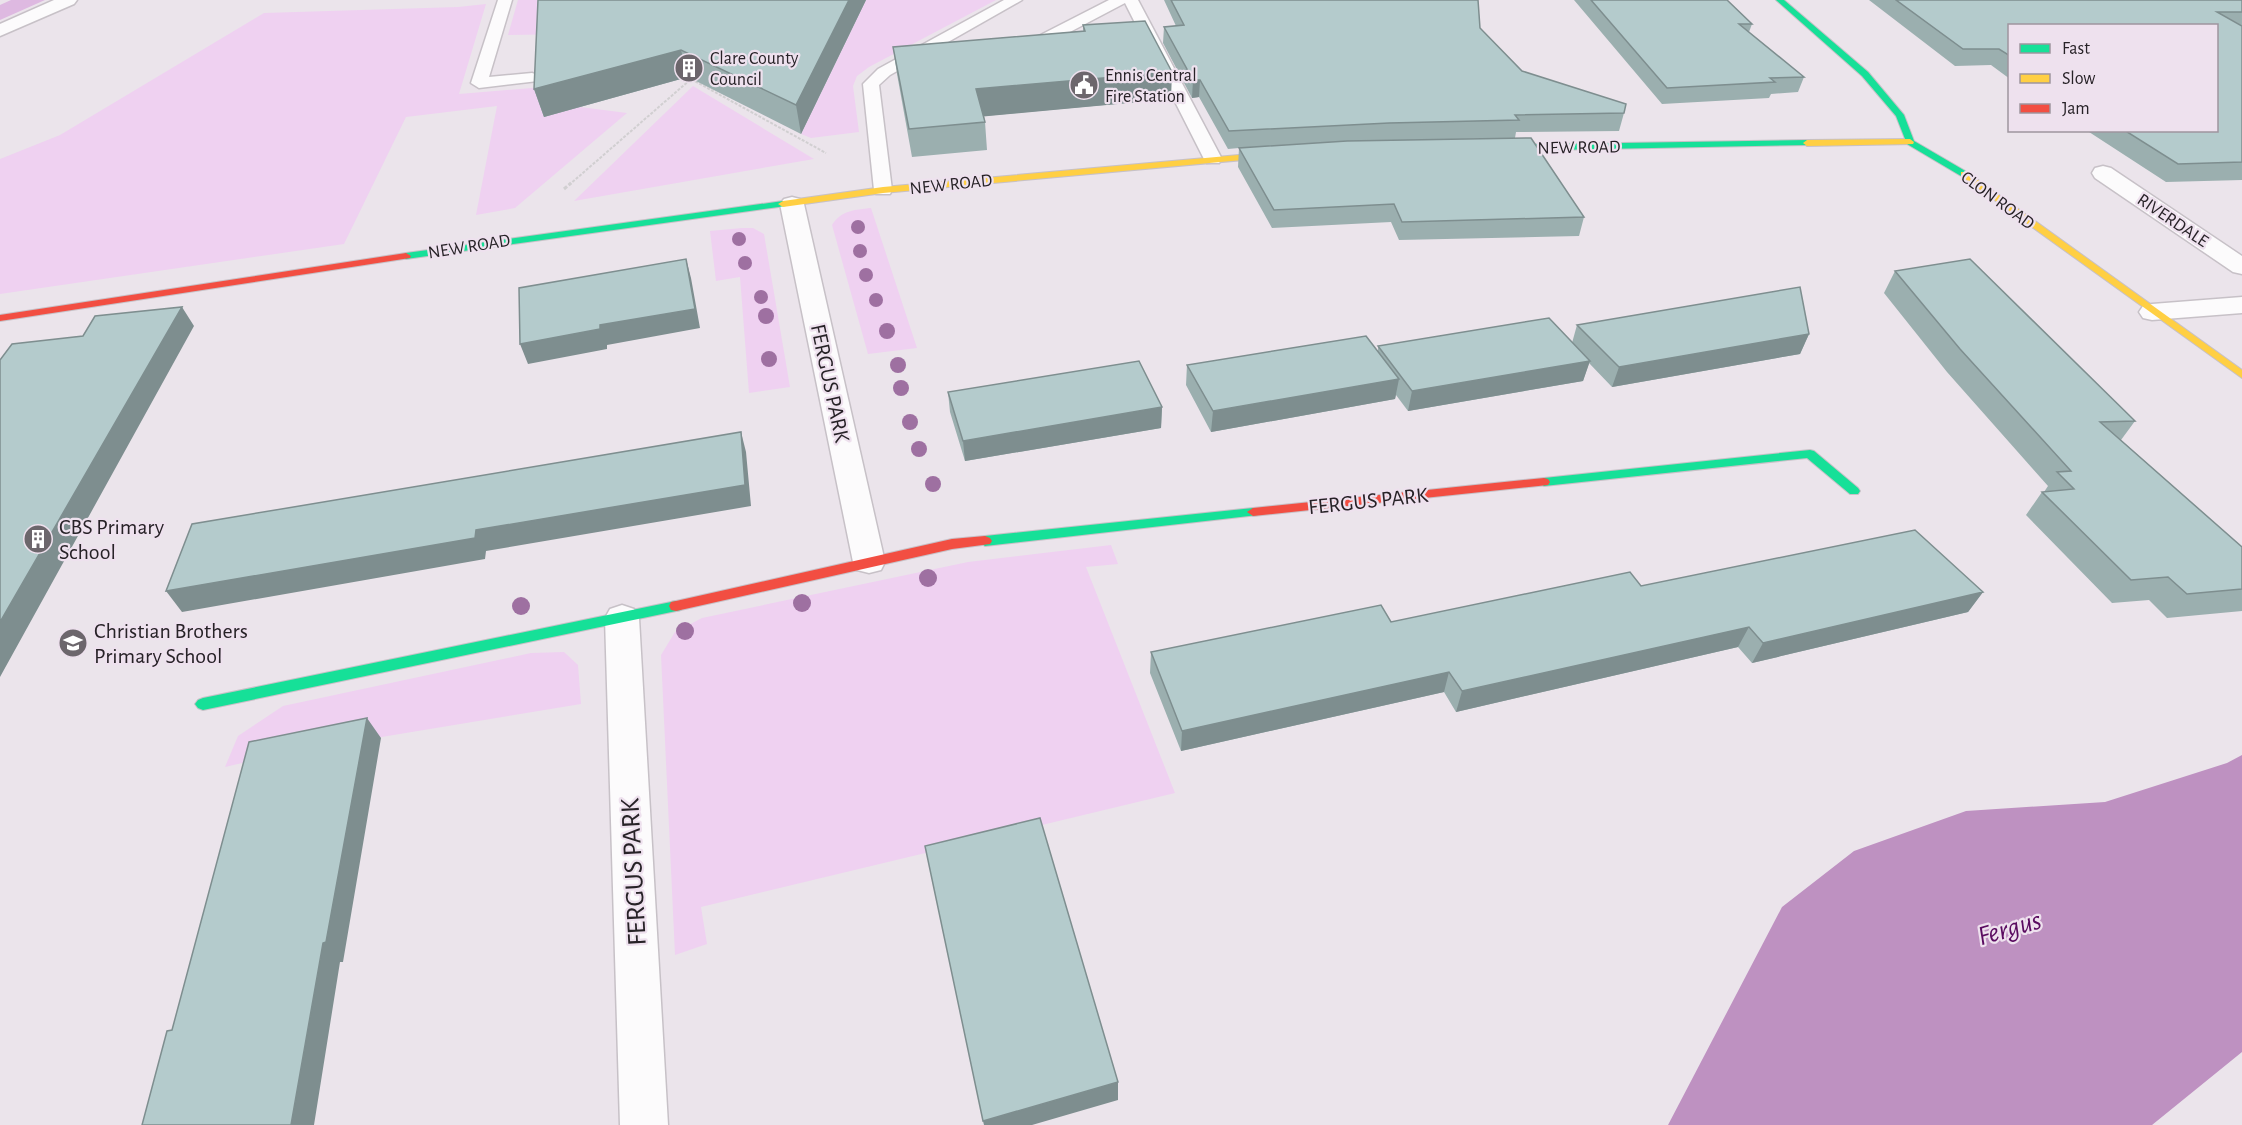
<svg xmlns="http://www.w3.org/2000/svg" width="2242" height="1125" viewBox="0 0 2242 1125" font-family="'Alegreya Sans',sans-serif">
  <rect width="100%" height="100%" fill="#ebe4eb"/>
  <!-- green -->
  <path fill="#efd1f1" d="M518,0H546L578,34L508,35Z
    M866,0H996L869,67L857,76L853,86L859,132L811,138L801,134Z
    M486,4L459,94L544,87L580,107L627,113L515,208L476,215L497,106L406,117L344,244L0,294V159L60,135L264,13L458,7Z
    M693,86L814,159L574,201Z
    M871,208L917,348L868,354L832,225C842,210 854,210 871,208Z
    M742,228H753L764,234L790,387L749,393L740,277L716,281L710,231Z
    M1111,545L1118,564L1086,567L1175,793L701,907L707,944L675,955L661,655L675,632L702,618L968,562Z
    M564,652L578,665L581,704L285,753L225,767L238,736L283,706L531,653Z"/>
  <!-- forest -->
  <path fill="#deb9e1" d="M11,0H45L0,20V5Z"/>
  <!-- water -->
  <path fill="#be91c1" d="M2242,755V1052L2152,1125H1668L1782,907L1854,851L1966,811L2105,802L2227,763Z"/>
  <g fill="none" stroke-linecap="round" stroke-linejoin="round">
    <!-- lane casing -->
    <g stroke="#c7c1c7" stroke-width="3">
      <path id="lane" d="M498,0H512L489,77L532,73L538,75L540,78L538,81L479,88L471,83Z
        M1004,0H1022L890,75L879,85L892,190L890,194H876L874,190L863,84L878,69Z
        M1109,0H1138L1222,159L1219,163H1207L1204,159L1125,3L1032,52L1024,54L1016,49L1019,46Z"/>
    </g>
    <!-- street casing -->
    <g stroke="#c7c1c7" stroke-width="3">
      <path id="street" d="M54,0H77L74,4L0,36V24Z
        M2103,166L2111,168L2242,256V274L2233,272L2095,178L2092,173L2095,168Z
        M792,197L800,199L804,204L885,562L881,570L869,573L857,570L853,562L780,204L784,199Z
        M2242,297V313L2152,320L2143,318L2139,312L2143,306L2152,304Z
        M622,605L634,609L639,618L668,1125H620L605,618L610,609Z"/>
    </g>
    <!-- fast casing -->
    <g stroke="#c7c1c7" stroke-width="2">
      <path id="fast" d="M1776,0H1784L1868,72L1904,115L1914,141L1967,172V176H1961L1907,144L1896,116L1862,76Z
        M1807,140L1810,141V145L1491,151L1487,148L1491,145Z
        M783,201L788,204L786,206L406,259L401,256L406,253Z
        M1810,450L1814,451L1858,488L1860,491L1858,494H1850L1807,458L1544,486L1538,482L1544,478Z
        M1253,508L1259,512L1258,515L985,546L978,541L985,536Z
        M676,601L681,602L683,606L681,610L203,710L198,708L195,704L198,700L203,698Z"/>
    </g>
    <!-- slow casing -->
    <g stroke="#c7c1c7" stroke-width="2">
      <path id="slow" d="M1910,139L1914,142L1913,144L1807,146L1803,143L1807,140Z
        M1284,151L1287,152V156L883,193L783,207L778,204L783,201L883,187Z
        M1961,172H1967L2242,370V378L1961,176Z"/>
    </g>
    <!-- jam casing -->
    <g stroke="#c7c1c7" stroke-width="2">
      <path id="jam" d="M406,253L411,256L410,258L0,321V315Z
        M1544,478L1548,479L1550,482L1548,485L1253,516L1247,512L1253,508Z
        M985,536L990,538L992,541L990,544L952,549L676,611L671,610L669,606L671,602L676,601L952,539Z"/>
    </g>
    <!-- path-far1 -->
    <path stroke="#d1cfd1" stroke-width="2" stroke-dasharray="3 1.5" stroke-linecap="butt" d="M569,185L691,79L826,153"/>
    <!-- path -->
    <path stroke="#d1cfd1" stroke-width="3" stroke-dasharray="4 2" stroke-linecap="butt" d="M564,189L571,183"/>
    <!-- lane -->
    <use href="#lane" fill="#fcfbfc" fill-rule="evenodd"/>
    <!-- street -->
    <use href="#street" fill="#fcfbfc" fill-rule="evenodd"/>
    <!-- fast -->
    <use href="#fast" fill="#16e098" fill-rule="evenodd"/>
    <!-- slow -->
    <use href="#slow" fill="#ffcf43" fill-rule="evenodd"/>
    <!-- jam -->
    <use href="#jam" fill="#f24e42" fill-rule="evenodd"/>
  </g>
  <!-- trees -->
  <g fill="#9e70a1">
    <circle cx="858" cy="227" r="7"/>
    <circle cx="739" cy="239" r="7"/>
    <circle cx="860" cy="251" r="7"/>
    <circle cx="745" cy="263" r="7"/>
    <circle cx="866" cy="275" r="7"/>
    <circle cx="761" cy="297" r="7"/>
    <circle cx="876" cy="300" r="7"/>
    <circle cx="766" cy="316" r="8"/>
    <circle cx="887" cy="331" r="8"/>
    <circle cx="769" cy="359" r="8"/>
    <circle cx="898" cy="365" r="8"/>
    <circle cx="901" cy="388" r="8"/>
    <circle cx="910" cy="422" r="8"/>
    <circle cx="919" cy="449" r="8"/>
    <circle cx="933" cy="484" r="8"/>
    <circle cx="928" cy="578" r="9"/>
    <circle cx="802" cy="603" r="9"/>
    <circle cx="521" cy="606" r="9"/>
    <circle cx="685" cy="631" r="9"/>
  </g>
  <!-- wall -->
  <path fill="#9bafaf" d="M538,0H866L801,134L688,77L544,117L534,89Z
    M1164,0H1478L1480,28L1522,71L1624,113L1619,131L1516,132L1515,138L1411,140L1584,217L1579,236L1399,240L1391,222L1272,228L1238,167L1239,148L1228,149L1199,97L1192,98L1163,43L1164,27L1176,26Z
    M1574,0H1727L1752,24L1749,32L1804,77L1798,92L1771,94L1769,98L1662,104Z
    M1869,0H2242V180L2166,182L2086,130H2217L2010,26V79L1991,65L1955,66Z
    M1083,25L1171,99L984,116L985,122L987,150L912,157L897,74L893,47L1083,31Z
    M1895,271L2135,421L2121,440L2242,547V611L2167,618L2149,600L2112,603L2026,515L2042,492H2044L2048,486L1947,372L1884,293Z
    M1577,325L1809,334L1800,354L1612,387L1589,363L1583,381L1408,411L1396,395L1395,399L1211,432L1186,385L1187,365L1378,351V346L1572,343Z
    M948,392L1162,407L1161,428L965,461L950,412Z
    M1641,586L1983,592L1968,612L1752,663L1738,647L1456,712L1444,692L1181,751L1150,673L1151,652L1391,622Z"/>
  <!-- shaded-wall -->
  <path fill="#7e8e8f" d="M849,0H866L801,134L796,105Z
    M681,50L688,77L544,117L534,89Z
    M1172,72L1171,99L978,117L976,89Z
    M1193,80H1200L1199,97L1192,98Z
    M686,259L691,278L700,328L607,345V349L528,364L520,344L600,325Z
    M182,307L194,326L0,677V622Z
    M1809,334L1800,354L1612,387L1619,367Z
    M1590,361L1583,381L1408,411L1412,391Z
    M1399,379L1395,399L1211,432L1213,411Z
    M1162,407L1161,428L965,461L963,441Z
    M741,432L746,452L751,506L486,551L485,559L182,612L166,591L476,530Z
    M1983,592L1968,612L1752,663L1763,643Z
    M1749,627L1738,647L1456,712L1462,691Z
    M1449,672L1444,692L1181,751L1182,731Z
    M367,718L381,738L343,962H340L314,1125H291L323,943Z
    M1118,1082V1100L1032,1125H984L983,1121Z"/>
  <!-- building -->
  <path fill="#b4cbcc" stroke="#7e8e8f" stroke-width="1.5" d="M538,0H849L796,105L681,50L534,89Z
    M1171,0H1478L1480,28L1522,71L1626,104L1624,113L1515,115L1519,120L1389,123L1229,131L1200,80H1193L1164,27L1184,25Z
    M1591,0H1727L1752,24H1739L1804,77L1770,78L1775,82L1667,88Z
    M1896,0H2242V12H2217L2242,26V162L2178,164L2124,130H2217V26H2010V56L1999,49H1963Z
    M1145,21L1172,72L976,89L985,122L909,129L893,47L1085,31L1083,25Z
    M1531,138L1584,217L1402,222L1394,204L1274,210L1239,148L1347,141Z
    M686,259L695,309L600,325V329L520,344L519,288Z
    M1970,259L2135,421L2100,422L2242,547V589L2187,594L2168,577L2131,580L2042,492L2074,489L2057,472L2071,471L1960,349L1895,271Z
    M1800,287L1809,334L1619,367L1577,325Z
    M182,307L0,622V360L12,344L83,336L95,316Z
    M1549,318L1590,361L1412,391L1378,346Z
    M1366,336L1399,379L1213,411L1187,365Z
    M1139,361L1162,407L963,441L948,392Z
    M741,432L745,485L476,530L475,538L166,591L192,524Z
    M1915,530L1983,592L1763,643L1749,627L1462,691L1449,672L1182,731L1151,652L1381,605L1391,622L1630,572L1641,586Z
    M367,718L326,942L323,943L291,1125H142L167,1031L172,1030L249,742Z
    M1040,818L1118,1082L983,1121L925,846Z"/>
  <!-- icons -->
  <defs>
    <g id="building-disc" transform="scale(1.5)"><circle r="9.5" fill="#6c666c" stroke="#eee1ee"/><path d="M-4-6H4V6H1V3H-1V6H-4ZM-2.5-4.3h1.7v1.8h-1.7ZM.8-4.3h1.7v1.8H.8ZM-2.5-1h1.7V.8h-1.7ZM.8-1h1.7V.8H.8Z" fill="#fff"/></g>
    <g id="civic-disc" transform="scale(1.5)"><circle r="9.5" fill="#6c666c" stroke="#eee1ee"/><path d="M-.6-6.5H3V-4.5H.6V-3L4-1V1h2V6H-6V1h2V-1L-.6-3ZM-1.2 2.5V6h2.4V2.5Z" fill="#fff"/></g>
    <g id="school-disc" transform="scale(1.5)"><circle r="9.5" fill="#6c666c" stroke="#eee1ee"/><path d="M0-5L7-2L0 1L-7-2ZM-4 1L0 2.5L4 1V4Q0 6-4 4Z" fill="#fff"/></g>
  </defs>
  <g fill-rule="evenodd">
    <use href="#building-disc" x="689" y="68"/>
    <use href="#civic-disc" x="1084" y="85"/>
    <use href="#building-disc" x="38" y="539"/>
    <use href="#school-disc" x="73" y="643"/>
  </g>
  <g text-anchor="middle" stroke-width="4.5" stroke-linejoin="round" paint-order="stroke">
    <!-- far-poi labels -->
    <g font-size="18" fill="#272227" stroke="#eee1ee" text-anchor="start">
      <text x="710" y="64">Clare County<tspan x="710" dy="21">Council</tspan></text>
      <text x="1105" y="81">Ennis Central<tspan x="1105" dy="21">Fire Station</tspan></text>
    </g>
    <!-- far-street labels -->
    <g font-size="18" fill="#272227" stroke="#eee1ee">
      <text transform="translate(1579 147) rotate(-1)" y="6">NEW ROAD</text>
      <text transform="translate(951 184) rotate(-6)" y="6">NEW ROAD</text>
      <text transform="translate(1998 200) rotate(36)" y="6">CLON ROAD</text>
      <text transform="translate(2173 220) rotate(34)" y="6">RIVERDALE</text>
      <text transform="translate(469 246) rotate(-9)" y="6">NEW ROAD</text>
    </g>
    <!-- street labels -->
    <g font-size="22" fill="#272227" stroke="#eee1ee">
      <text transform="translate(831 383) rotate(78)" y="8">FERGUS PARK</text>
      <text transform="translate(1368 500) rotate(-6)" y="8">FERGUS PARK</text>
    </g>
    <!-- poi labels -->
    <g font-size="22" fill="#272227" stroke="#eee1ee" text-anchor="start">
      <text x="59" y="534">CBS Primary<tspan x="59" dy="25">School</tspan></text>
      <text x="94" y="638">Christian Brothers<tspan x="94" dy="25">Primary School</tspan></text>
    </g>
    <!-- near-street labels -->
    <g font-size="27" fill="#272227" stroke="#eee1ee">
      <text transform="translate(633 872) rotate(-93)" y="9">FERGUS PARK</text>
    </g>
    <!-- near-water labels -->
    <g font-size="28" font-style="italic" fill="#5a0b60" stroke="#eee1ee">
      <text transform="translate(2009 927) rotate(-16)" y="10">Fergus</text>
    </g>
  </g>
  <!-- legend -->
  <rect x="2008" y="24" width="210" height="108" fill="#eee1ee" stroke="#9e959e" stroke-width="1.5"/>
  <rect x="2020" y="44" width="30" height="9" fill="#16e098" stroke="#9e959e" stroke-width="1.5"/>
  <text x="2062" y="54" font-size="18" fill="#272227">Fast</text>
  <rect x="2020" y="74" width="30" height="9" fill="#ffcf43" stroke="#9e959e" stroke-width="1.5"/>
  <text x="2062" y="84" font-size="18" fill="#272227">Slow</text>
  <rect x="2020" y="104" width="30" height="9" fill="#f24e42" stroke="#9e959e" stroke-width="1.5"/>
  <text x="2062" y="114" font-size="18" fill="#272227">Jam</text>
</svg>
